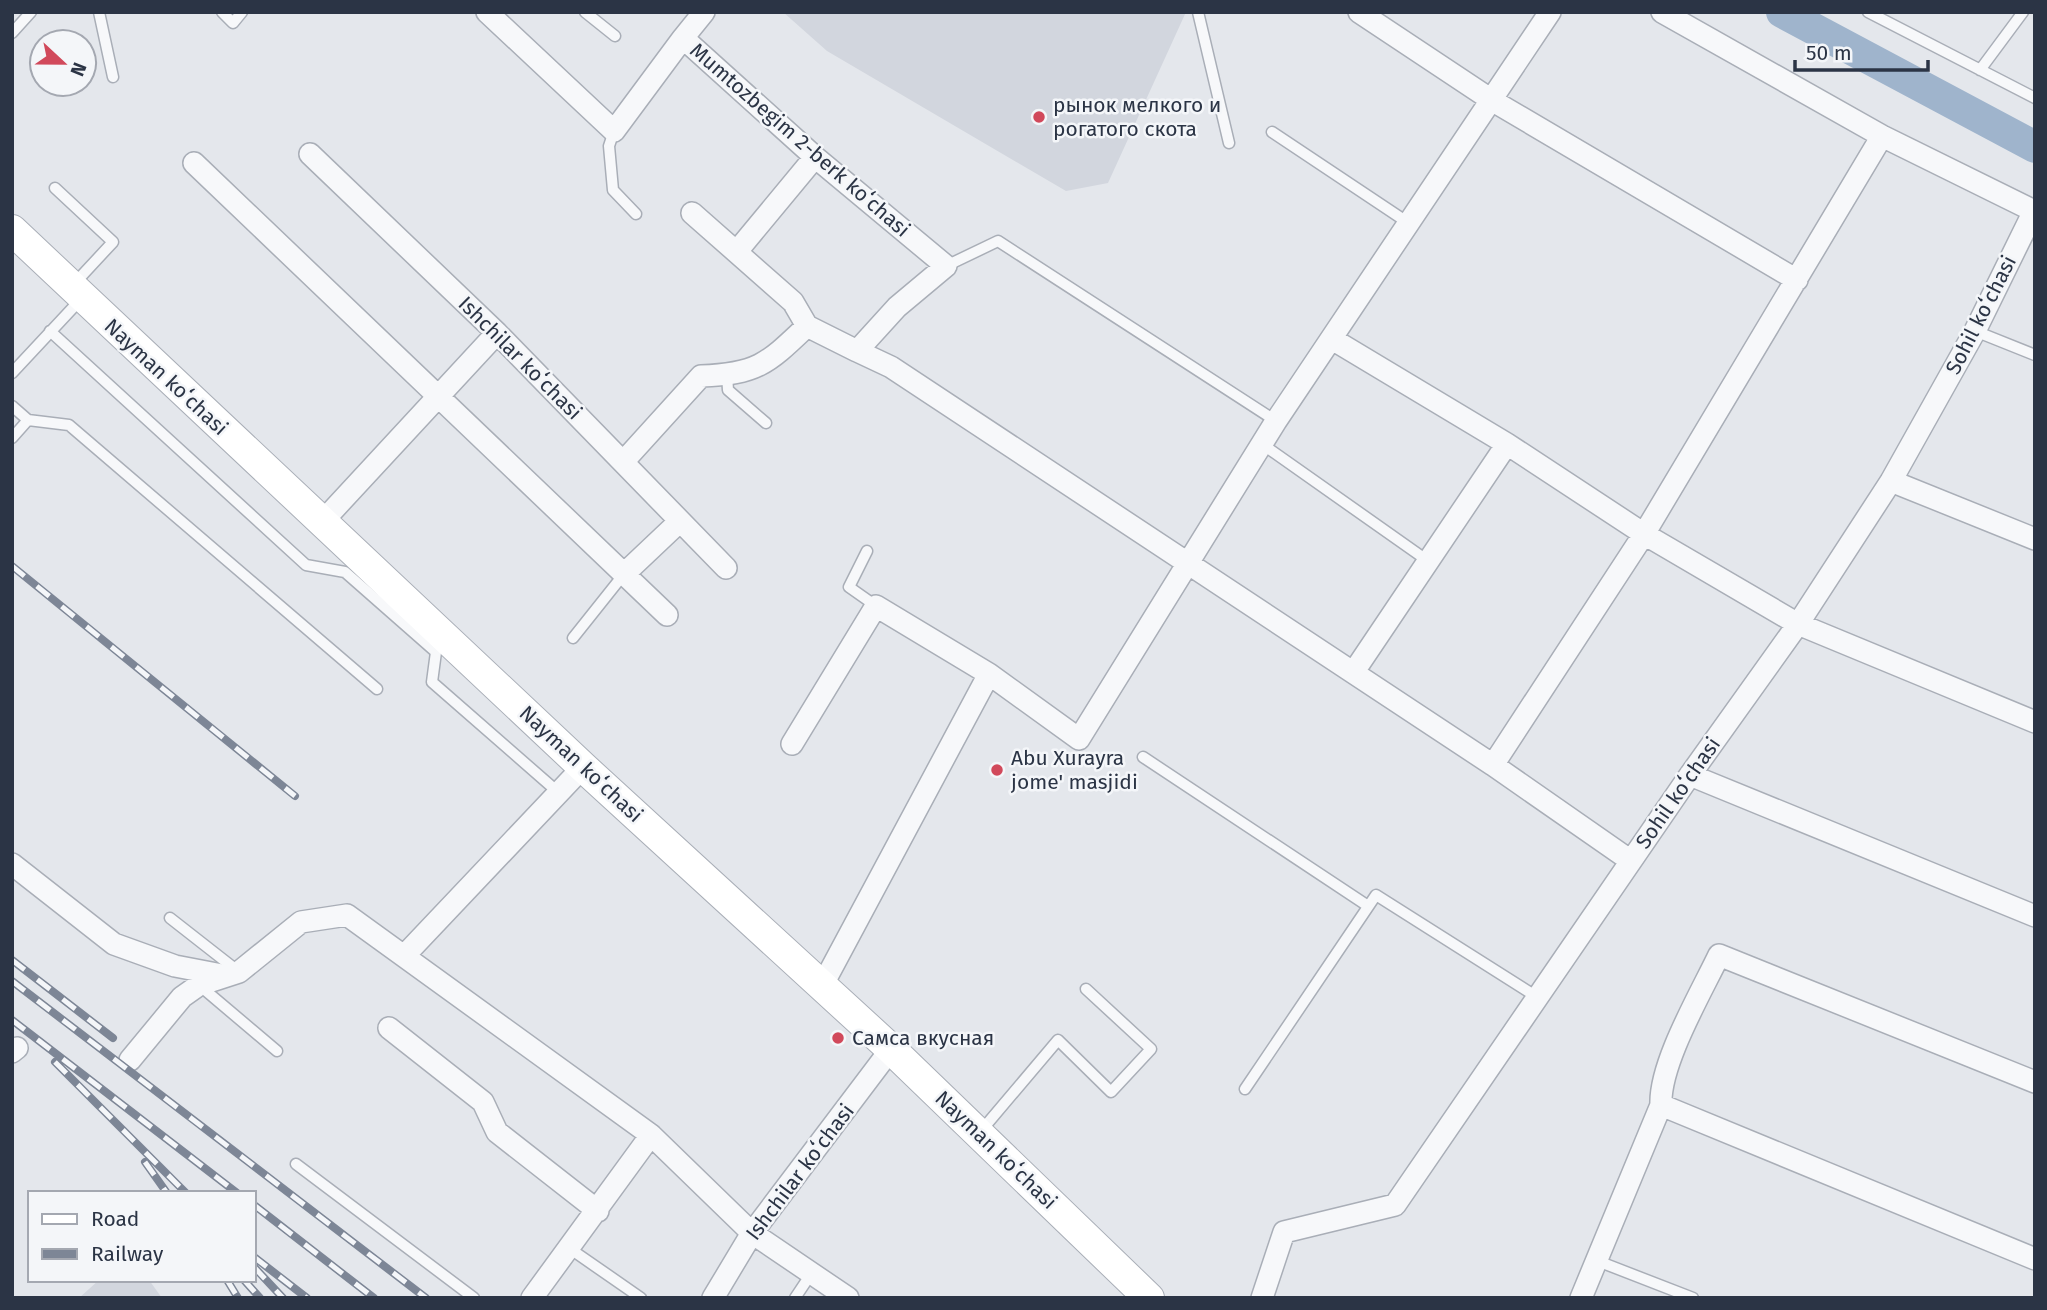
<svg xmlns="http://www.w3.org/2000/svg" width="2047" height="1310" viewBox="0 0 2047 1310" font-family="'Fira Sans',sans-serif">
  <rect width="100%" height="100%" fill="#e4e7ec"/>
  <!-- built -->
  <path fill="#d2d6de" d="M783,12H1186L1108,183L1066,191L827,51Z
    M99,1280H149L162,1298H79Z"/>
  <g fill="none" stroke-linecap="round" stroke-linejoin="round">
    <!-- river -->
    <path stroke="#9fb4cc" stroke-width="32" d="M1782,12L2035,147"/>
    <!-- lane casing -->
    <g stroke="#a9aeb7" stroke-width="13">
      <path id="lane" d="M99,12L113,77
        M222,12L233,23L242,12
        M585,12L615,36
        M1198,12L1229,143
        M1868,12L2035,98
        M12,33L31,12
        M1980,70L2023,12
        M614,131L609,146L613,190L636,214
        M1272,132L1410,224
        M55,188L113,242L73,285
        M946,266L998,241L1276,421
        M50,331L306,565L345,572L436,652L432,682L559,793
        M1975,331L2035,355
        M12,373L82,298
        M727,375L728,390L766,423
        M12,406L28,420L69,425L377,689
        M12,438L28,420
        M1262,444L1428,561
        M867,551L849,587L876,606
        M573,638L624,574
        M1143,757L1368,906
        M170,918L239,972
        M199,985L277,1051
        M1245,1089L1376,895L1537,997
        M981,1131L1058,1040L1111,1092L1151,1049L1086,989
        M296,1164L474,1298
        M569,1248L641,1298
        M1595,1260L1693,1298
        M795,1298L813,1271"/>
    </g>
    <!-- street casing -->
    <g stroke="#a9aeb7" stroke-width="24">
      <path id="street" d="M487,12L614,131L683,38L815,157L946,266L897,307L857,351L891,367L1493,765L1631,861
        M1359,12L1493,101L1797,280
        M683,38L704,12
        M310,154L497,333L726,568
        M194,163L667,615
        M692,213L793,302L807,326
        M738,250L815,157
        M1332,339L1507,444L1644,534L1798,624L2035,722
        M623,462L701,376C758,374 768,363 807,326L857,351
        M1891,481L2035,539
        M322,522L497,333
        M624,574L679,522
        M1357,667L1507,444
        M792,744L876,606L989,674L1079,739L1276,421L1550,12
        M1493,765L1644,534L1882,136
        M1690,775L2035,916
        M12,864L114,944L175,966L222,975
        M404,956L583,767
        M822,986L989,674
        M389,1028L483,1102L497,1132L598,1211
        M12,1052L17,1048
        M130,1060L182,997L199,985L239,972L301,922L347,915L651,1135L532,1298
        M1661,1105L2035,1259
        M651,1135L752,1233L848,1298
        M713,1298L752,1233L891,1049
        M1262,1298L1284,1232L1395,1205L1690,775L1798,624L1891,481L1975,331L2034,211L1882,136L1662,12
        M1581,1298L1661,1105C1659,1064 1701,993 1719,955L2035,1082"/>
    </g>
    <!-- secondary casing -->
    <g stroke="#a9aeb7" stroke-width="32">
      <path id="secondary" d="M12,230L583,767L891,1049L1149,1298"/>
    </g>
    <!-- lane -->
    <use href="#lane" stroke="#f7f8fa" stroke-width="10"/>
    <!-- street -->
    <use href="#street" stroke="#f7f8fa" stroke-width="21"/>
    <!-- secondary -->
    <use href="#secondary" stroke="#fff" stroke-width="30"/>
    <!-- rail casing -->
    <g stroke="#7d8696" stroke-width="8">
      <path id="rail" d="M12,566L295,796
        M12,960L113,1038
        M12,981L426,1298
        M12,1020L237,1193
        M55,1062L186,1193
        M145,1162L167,1193
        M254,1205L374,1298
        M254,1257L307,1298
        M254,1267L283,1298
        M227,1280L238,1298
        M244,1280L260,1298"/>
    </g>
    <!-- rail -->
    <use href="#rail" stroke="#f4f6f9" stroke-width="5" stroke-dasharray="16" stroke-linecap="butt"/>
  </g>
  <!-- markers -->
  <g fill="#d1495b" stroke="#f4f6f9" stroke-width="2.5">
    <circle cx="1039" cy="117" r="7"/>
    <circle cx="997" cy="770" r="7"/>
    <circle cx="838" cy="1038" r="7"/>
  </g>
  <g text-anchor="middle" stroke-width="5" stroke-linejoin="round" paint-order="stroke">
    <!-- poi labels -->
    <g font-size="21" fill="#2b3445" stroke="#f4f6f9" text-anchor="start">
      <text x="1053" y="112">рынок мелкого и<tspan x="1053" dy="24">рогатого скота</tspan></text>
      <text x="1011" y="765">Abu Xurayra<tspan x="1011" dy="24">jome' masjidi</tspan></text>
      <text x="852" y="1045">Самса вкусная</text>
    </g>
    <!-- street labels -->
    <g font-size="21" fill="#2b3445" stroke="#f4f6f9">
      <text transform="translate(800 140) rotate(41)" y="7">Mumtozbegim 2-berk koʻchasi</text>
      <text transform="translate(1981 315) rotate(-63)" y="7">Sohil koʻchasi</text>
      <text transform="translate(520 358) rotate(45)" y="7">Ishchilar koʻchasi</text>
      <text transform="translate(166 377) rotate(43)" y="7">Nayman koʻchasi</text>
      <text transform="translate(581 764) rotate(43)" y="7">Nayman koʻchasi</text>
      <text transform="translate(1678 793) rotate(-55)" y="7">Sohil koʻchasi</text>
      <text transform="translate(996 1150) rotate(44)" y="7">Nayman koʻchasi</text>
      <text transform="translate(800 1172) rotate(-53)" y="7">Ishchilar koʻchasi</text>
    </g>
  </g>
  <!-- border -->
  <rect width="2047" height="1310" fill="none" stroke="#2b3445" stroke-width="28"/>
  <!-- legend -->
  <rect x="28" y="1191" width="228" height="91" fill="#f4f6f9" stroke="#a4a8b1" stroke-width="2"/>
  <rect x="42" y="1214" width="35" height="10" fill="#ffffff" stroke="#a4a8b1" stroke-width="2"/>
  <text x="91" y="1226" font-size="21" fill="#2b3445">Road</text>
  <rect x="42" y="1249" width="35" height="10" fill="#7d8696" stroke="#a4a8b1" stroke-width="2"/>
  <text x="91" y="1261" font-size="21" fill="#2b3445">Railway</text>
  <!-- north arrow -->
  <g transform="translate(63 63) rotate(112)"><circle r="33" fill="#f4f6f9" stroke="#a4a8b1" stroke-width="2"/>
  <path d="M0-5L12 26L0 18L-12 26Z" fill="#d1495b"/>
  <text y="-10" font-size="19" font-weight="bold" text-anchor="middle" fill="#2b3445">N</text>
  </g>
  <!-- scale -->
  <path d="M1795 60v10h133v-10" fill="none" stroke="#2b3445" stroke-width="3.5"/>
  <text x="1806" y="60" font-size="21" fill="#2b3445" stroke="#f4f6f9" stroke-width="5" paint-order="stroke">50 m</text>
</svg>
